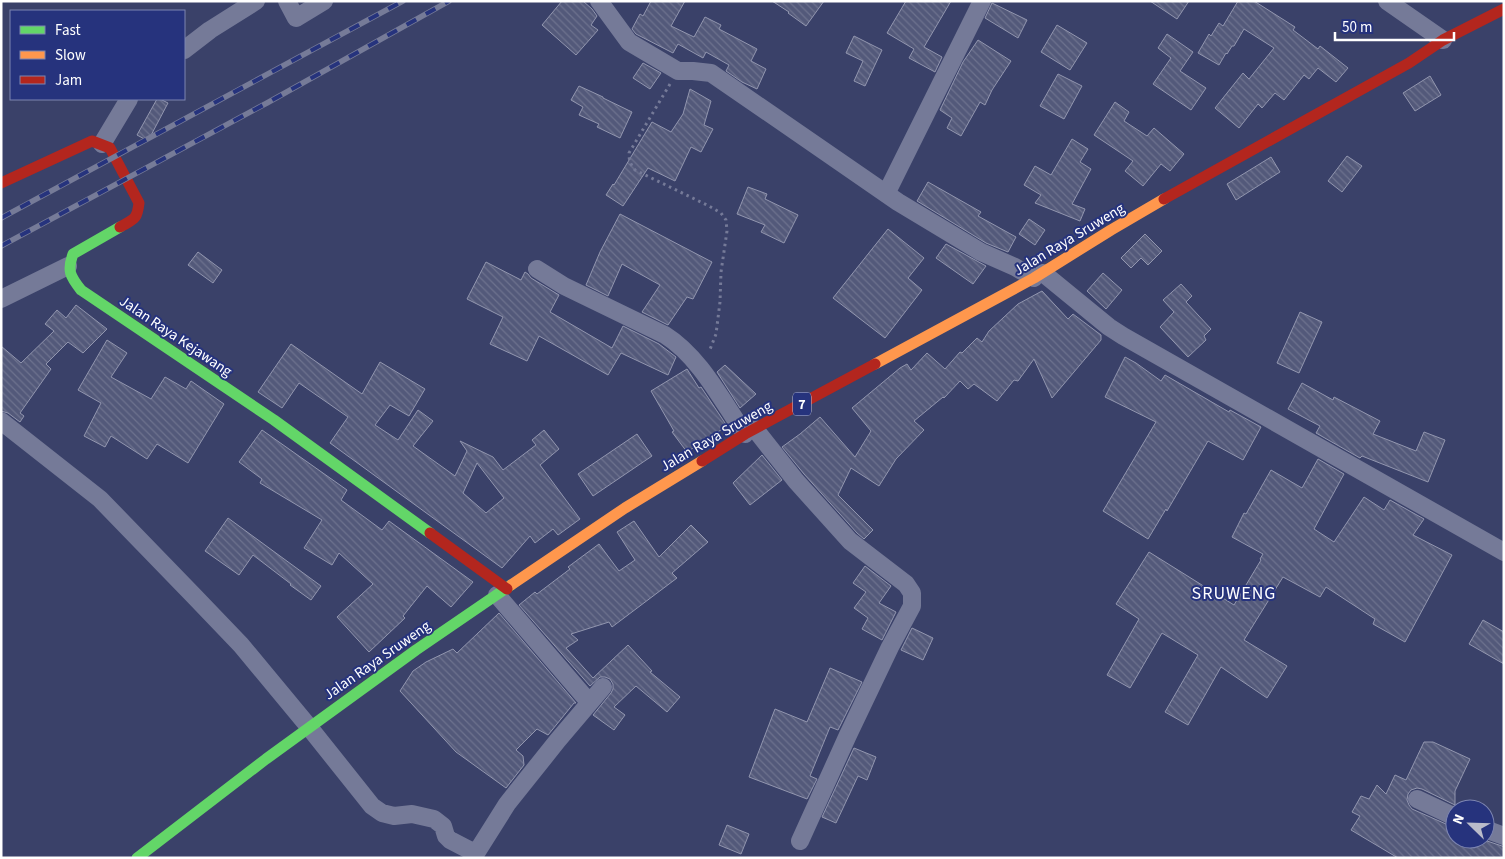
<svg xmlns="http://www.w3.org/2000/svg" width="1505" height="859" viewBox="0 0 1505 859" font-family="'Source Sans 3',sans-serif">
  <defs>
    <pattern id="building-back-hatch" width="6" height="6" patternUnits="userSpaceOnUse" patternTransform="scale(1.25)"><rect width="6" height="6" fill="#53597a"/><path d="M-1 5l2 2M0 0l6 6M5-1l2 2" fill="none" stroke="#6d728e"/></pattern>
  </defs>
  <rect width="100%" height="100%" fill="#3a4169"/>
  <!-- building -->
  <path fill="url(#building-back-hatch)" stroke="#9296af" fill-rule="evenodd" d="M562,1H583L592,9L597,16L591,25L598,30L576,55L542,25Z
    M651,1H685L671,26L694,37L705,17L721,25L719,29L757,49L751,61L766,69L757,89L742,82L726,71L729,65L706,52L703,58L678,44L673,53L636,34L632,29L640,14L643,16Z
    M772,1H824L806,26L788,13L789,12Z
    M906,1H951L924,47L942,57L935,72L909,58L914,49L887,33Z
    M1150,1H1189L1177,19Z
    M1238,1H1254L1295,27L1293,30L1318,49L1320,46L1348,68L1336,82L1318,68L1309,79L1304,75L1284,100L1275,93L1262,108L1258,104L1239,128L1215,108L1243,73L1249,79L1274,48L1244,29L1234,46H1232L1227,54L1226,53L1219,65L1198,53L1209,34L1211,36L1219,23L1223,26Z
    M992,3L1027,20L1018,38L985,18Z
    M1057,25L1087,43L1070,70L1041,52Z
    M1167,34L1193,52L1180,71L1206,88L1191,110L1153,84L1171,58L1158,48Z
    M854,36L882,50L865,86L854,81L863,61L846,53Z
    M978,40L1011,61L992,90L985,105L980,102L961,136L947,128L952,118L940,110L963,62Z
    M643,63L661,73L650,89L633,78Z
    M1058,74L1082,86L1064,119L1040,106Z
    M1430,76L1441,95L1415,111L1403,93Z
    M579,86L603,97V98L632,112L620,138L597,127L599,124L579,115L583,107L571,100Z
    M690,89L711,101L704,125L713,129L701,152L691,147L675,181L648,168L623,206L606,195L613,184L614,185L652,122L671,132L683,114Z
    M157,99H160L168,103L148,141L137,135Z
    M1115,102L1129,112L1124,121L1147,136L1154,128L1184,154L1170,171L1161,164L1143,186L1125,171L1133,161L1094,135Z
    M1072,139L1088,149L1080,162L1091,169L1072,204L1085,209L1080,221L1035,203L1041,195L1024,185L1035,166L1051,175Z
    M1347,156L1362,166L1342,192L1328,181Z
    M1271,157L1280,172L1236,200L1227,184Z
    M928,182L981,212L978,216L1016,237L1008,252L986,243L917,201Z
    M748,187L767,194L765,199L798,215L784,243L761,232L765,225L737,214Z
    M620,214L712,262L693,299L687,297L668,325L642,312L660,285L622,264L608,296L586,285L600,252Z
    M1029,219L1045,230L1035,245L1019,234Z
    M888,229L924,258L908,278L922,290L885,338L833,298Z
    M1145,234L1162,251L1148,265L1141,258L1131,268L1121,258Z
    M946,244L986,266L973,284L936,258Z
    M198,252L222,270L213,283L188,265Z
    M486,262L521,280L525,272L528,274L531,278L559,295L550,312L612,348L623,326L659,344L676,357L668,375L621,353L608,375L539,336L527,361L490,344L503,317L467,299Z
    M1103,273L1122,290L1106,309L1087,291Z
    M1181,284L1192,296L1186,302L1211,329L1204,336L1206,340L1188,357L1160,327L1174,312L1163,300Z
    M1042,291L1068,319L1073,314L1101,335V340L1052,398L1034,359L1018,381L1014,380L997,401L974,384L968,389L960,381L944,398L943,397L914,421L924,430L896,459L879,486L851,468L838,495L873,530L864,539L857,533L804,474L782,447L800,434L820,417L855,457L871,431L852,408L900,368L907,364L911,370L927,353L945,369L960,352L962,353L977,338L982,342L989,331L1018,304Z
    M76,305L107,329L83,353L68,342L46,364L51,369L20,413L24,416L20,422L8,413L1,411V346L21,363L54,331L45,324L57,310L66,318Z
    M1300,312L1322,322L1299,373L1277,363Z
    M107,340L127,353L111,377L151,399L165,377L186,389L191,381L224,404L188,463L157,444L147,459L111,436L105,447L84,436L101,403L78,390Z
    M291,344L362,394L380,362L425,389L409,416L390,405L375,425L398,440L418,410L433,421L413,446L455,476L467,451L460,441L493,457L503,470L536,445L532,440L544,430L559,449L540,465L580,519L558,535L553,529L535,543L530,536L502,568L330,443L348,417L299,383L282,408L258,392ZM477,463L504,498L486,513L463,493Z
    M1125,357L1136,363L1161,381L1165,375L1229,412L1230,410L1261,427L1243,460L1208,441L1167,511L1166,509L1148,539L1103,511L1156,422L1105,397Z
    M725,365L756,394L740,408L717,372Z
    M687,369L699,388L701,387L727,426L687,452L672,432L674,431L651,391Z
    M1302,383L1333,400L1334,397L1380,421L1373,434L1416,451L1424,432L1445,440L1428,482L1362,456L1360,458L1316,433L1320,426L1288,409Z
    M262,430L347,490L341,500L382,530L389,521L473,582L451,607L427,586L403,616L405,618L369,652L337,617L373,584L339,553L332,565L304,548L322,520L260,483L262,479L239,462Z
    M637,434L652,456L593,496L578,474Z
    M762,455L782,480L750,505L733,483Z
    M1318,459L1344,474L1314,529L1334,542L1364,497L1384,510L1390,500L1424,519L1413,535L1452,555L1405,642L1373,624L1375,619L1326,587L1320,597L1283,577L1244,640L1287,666L1267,698L1221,667L1188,725L1165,712L1198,655L1162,633L1130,688L1107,675L1139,619L1116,604L1149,552L1234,605L1261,560L1260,559L1263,554L1232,537L1244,513L1246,514L1271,470L1302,488Z
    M228,518L321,586L311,600L290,585L291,584L253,555L239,575L205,551Z
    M634,521L659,557L691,525L708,542L672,573L677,578L612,627L609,622L571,634L578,640L566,648L593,678L628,645L652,671L650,672L680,697L667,712L636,686L614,707L625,715L614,730L593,715L611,693L613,689V684L610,679L605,677H600L590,686L519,605L535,592L537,594L570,569L568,567L599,544L619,571L635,560L617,532Z
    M865,566L891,586L879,603L896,612L882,640L862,629L868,618L854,608L866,592L853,583Z
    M499,613L576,703H574L548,735L537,729L516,750L523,756L524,765L506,788L456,752L400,691L413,671L426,662L453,649L457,653Z
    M1483,620L1504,632V664L1469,644Z
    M912,628L933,638L923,660L901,650Z
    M830,668L862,682L838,730L830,727L810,776L817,779L807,799L749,777L775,709L807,722Z
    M1424,742H1433L1470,759L1455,791V805L1422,789L1417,788L1411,790L1408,794L1407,800L1409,805L1412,809L1455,828V839H1481L1502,846L1504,847V858H1398L1351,830L1360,816L1352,812L1361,796L1369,799L1377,785L1386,794L1395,775L1406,780Z
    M854,748L876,757L867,780L858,776L836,823L822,817Z
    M727,825L749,834L741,854L719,845Z"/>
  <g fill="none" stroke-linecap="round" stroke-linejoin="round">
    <!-- path -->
    <path stroke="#757a98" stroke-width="3" stroke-dasharray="2.5 4" stroke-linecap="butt" d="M670,84L629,153C629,160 630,164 635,170L709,206L721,213L726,220L727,231L721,272L720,302L716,334L709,352"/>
    <!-- street -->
    <path stroke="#757a98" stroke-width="18" d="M287,1L296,18L324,1
      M599,1L629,42L678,71H693L711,73L898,202L981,252L1015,267L1034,278
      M1387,1L1443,40
      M184,50L210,30L256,1
      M102,144L129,99
      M886,194L982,1
      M537,269L564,286L665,335C700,357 722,401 745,434
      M1043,273L1109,327L1123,336L1504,552
      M1,299L68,266
      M1,421L100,499L195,597L241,645L309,727L372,806L382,813L394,816L412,814L434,819L443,826L446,836L450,840L475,853
      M755,429L796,481L850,541L906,584L912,593V606L890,647L848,735L800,841
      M497,595L589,702
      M1417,799L1455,817
      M1485,829L1504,836
      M473,858L507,804L558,740L603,687"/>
    <!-- fast -->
    <path stroke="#63d668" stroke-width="11" d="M120,227L73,254C67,271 70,276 81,290L274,420L430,533
      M137,858L266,759L416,650L511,585"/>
    <!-- slow -->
    <path stroke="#ff974d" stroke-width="11" d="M875,364L1034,278L1111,230L1164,199
      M511,585L625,508L702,461"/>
    <!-- jam -->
    <path stroke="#b3261e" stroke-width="11" d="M1,183L92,141L110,148L139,203C137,220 134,219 120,227
      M1164,199L1409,63L1443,40L1504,9
      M702,461L745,434L875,364
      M430,533L507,589"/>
    <!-- rail casing -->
    <g stroke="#767b98" stroke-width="5.5">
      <path id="rail" d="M1,218L403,1
        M1,246L267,103L449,1"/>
    </g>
    <!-- rail -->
    <use href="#rail" stroke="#26337d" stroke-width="4" stroke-dasharray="11" stroke-linecap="butt"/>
  </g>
  <g text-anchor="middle" stroke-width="4" stroke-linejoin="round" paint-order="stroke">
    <!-- shield labels -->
    <rect fill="#26337d" stroke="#bec2d8" stroke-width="1" x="793" y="392.5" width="18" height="23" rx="4"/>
    <g font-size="14" font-weight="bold" fill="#fff">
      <text x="802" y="409">7</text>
    </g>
    <!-- street labels -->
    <g font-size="15" fill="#fff" stroke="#26337d">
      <text transform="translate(1069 239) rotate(-31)" y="5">Jalan Raya Sruweng</text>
      <text transform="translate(176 336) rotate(34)" y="5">Jalan Raya Kejawang</text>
      <text transform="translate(716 436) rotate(-30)" y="5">Jalan Raya Sruweng</text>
      <text transform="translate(377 660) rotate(-35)" y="5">Jalan Raya Sruweng</text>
    </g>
    <!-- quarter labels -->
    <g font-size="18" letter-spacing="1" fill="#fff" stroke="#26337d">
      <text x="1234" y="599">SRUWENG</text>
    </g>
  </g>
  <!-- border -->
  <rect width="1505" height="859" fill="none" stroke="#ffffff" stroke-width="5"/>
  <!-- legend -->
  <rect x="10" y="10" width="175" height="90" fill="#26337d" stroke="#7d85b1"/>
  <rect x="20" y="26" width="25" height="8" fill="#63d668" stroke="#7d85b1"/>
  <text x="55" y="35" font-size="15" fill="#ffffff">Fast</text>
  <rect x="20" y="51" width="25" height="8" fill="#ff974d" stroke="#7d85b1"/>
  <text x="55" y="60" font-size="15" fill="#ffffff">Slow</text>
  <rect x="20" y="76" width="25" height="8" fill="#b3261e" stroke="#7d85b1"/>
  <text x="55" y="85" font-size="15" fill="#ffffff">Jam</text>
  <!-- north arrow -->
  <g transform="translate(1470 824) rotate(293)"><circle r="24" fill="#26337d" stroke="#7d85b1"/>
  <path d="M0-4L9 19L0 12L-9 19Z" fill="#babcca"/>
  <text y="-8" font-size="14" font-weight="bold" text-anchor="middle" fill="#ffffff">N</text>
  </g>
  <!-- scale -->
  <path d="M1335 32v8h119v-8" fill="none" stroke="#ffffff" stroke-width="2.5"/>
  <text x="1342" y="32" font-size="15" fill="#ffffff" stroke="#26337d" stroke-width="4" paint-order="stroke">50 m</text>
</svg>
